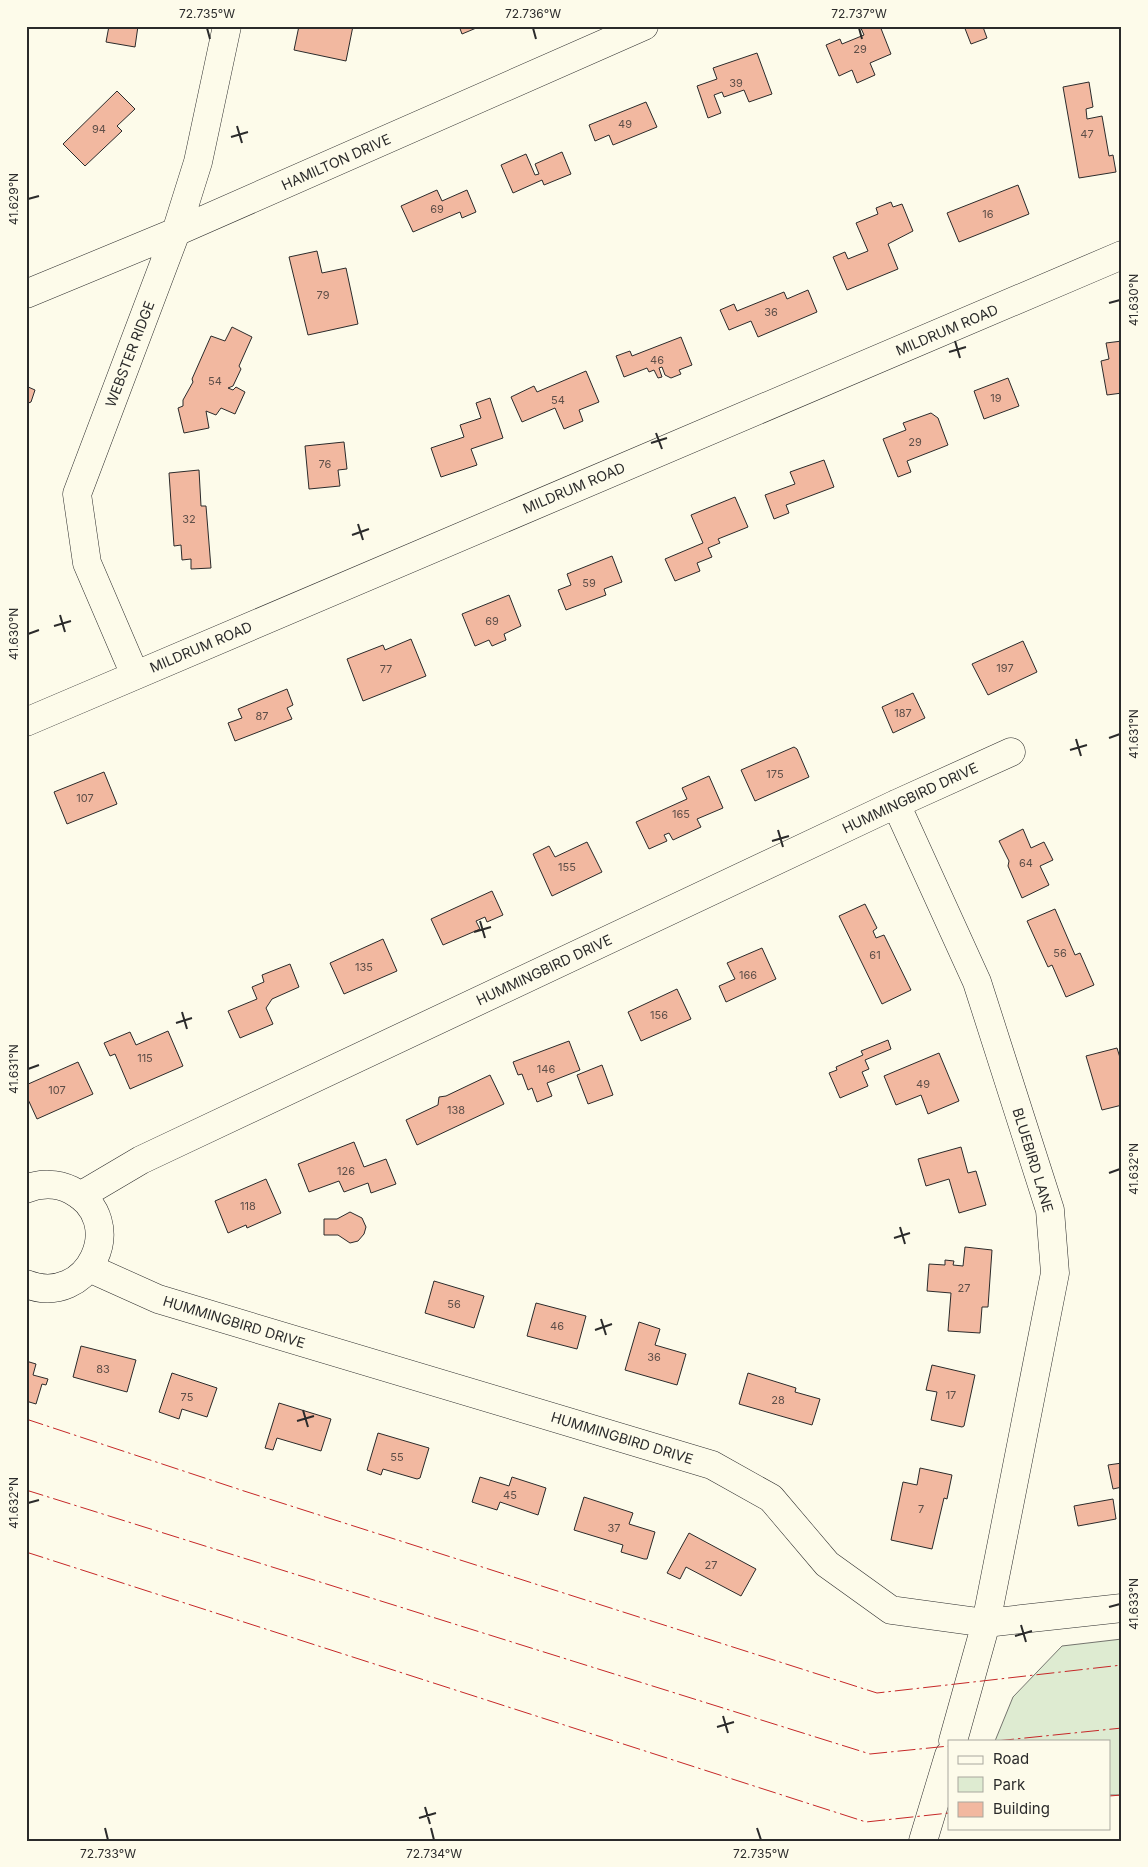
<svg xmlns="http://www.w3.org/2000/svg" width="1148" height="1867" viewBox="0 0 1148 1867" font-family="Inter,sans-serif">
  <rect width="100%" height="100%" fill="#fdfbea"/>
  <!-- green -->
  <path fill="#deebd1" stroke="#74746e" d="M1122,1639V1795H1109V1741H995L1013,1697L1062,1646Z"/>
  <!-- building -->
  <path fill="#f2b8a0" stroke="#2b2b2b" d="M109,26H138L135,47L106,42Z
    M299,26H353L346,61L294,50Z
    M459,26H481L462,34Z
    M860,26H880L891,54L870,63L875,75L857,83L852,70L839,76L826,45L840,39L842,44L864,35Z
    M964,26H985L983,27L987,38L971,44Z
    M757,53L772,94L749,102L744,90L724,97L722,92L714,95L721,113L708,118L697,86L717,79L713,68Z
    M1089,82L1093,107L1086,109L1087,119L1102,116L1109,156L1113,155L1116,172L1079,178L1063,87Z
    M117,91L135,109L117,126L122,131L85,166L63,144Z
    M646,102L657,127L613,145L609,135L595,141L589,125Z
    M562,152L571,174L544,185L542,180L513,193L501,165L526,154L535,175L539,174L535,164Z
    M1018,185L1029,214L959,242L947,213Z
    M437,190L442,201L467,190L476,212L462,218L460,212L413,232L401,206Z
    M891,202L893,207L902,204L913,231L888,244L898,269L847,290L833,257L845,252L848,259L868,251L856,223L878,214L876,208Z
    M317,251L322,273L346,268L358,324L308,335L289,257Z
    M808,290L817,312L758,337L751,321L729,330L720,310L734,304L737,311L784,292L787,299Z
    M232,327L252,337L239,366L241,369L233,386L228,388L233,390L236,387L245,392L235,414L221,408L216,415L206,411L209,428L184,433L178,408L183,406V400L193,382L192,379L211,336L225,341Z
    M681,337L692,365L679,370L681,374L671,378L665,375L662,367L659,368L662,377L658,378L654,370L649,372L647,368L624,377L616,356L630,351L632,356Z
    M1122,341V393L1107,395L1101,361L1109,359L1106,343Z
    M586,371L599,402L579,410L583,421L564,429L555,408L522,422L511,397L534,386L537,392Z
    M1008,378L1019,406L984,419L974,391Z
    M26,386L35,390L31,402L26,404Z
    M490,398L503,438L471,449L477,465L441,477L431,448L464,437L460,425L481,418L476,403Z
    M931,413L938,418L948,445L907,461L911,472L898,477L883,439L906,430L903,423Z
    M344,442L347,469L338,470L340,486L309,489L305,446Z
    M824,460L834,487L786,505L789,513L774,519L765,495L795,484L790,472Z
    M199,470L201,506H206L211,568L191,569V559L182,560L181,545L174,546L169,473Z
    M735,497L748,527L718,539L720,543L708,548L712,557L697,563L700,571L675,581L665,559L703,543L691,515Z
    M612,556L622,582L604,589L606,595L566,610L558,590L571,585L567,574Z
    M509,595L521,626L504,634L506,640L492,646L489,640L475,646L462,614Z
    M411,639L426,676L363,701L347,659L383,645L385,650Z
    M1023,641L1037,672L988,695L972,664Z
    M287,689L293,705L287,708L292,719L235,741L228,723L242,718L238,709Z
    M913,693L925,718L893,733L882,707Z
    M794,747L797,749L809,777L755,801L741,770Z
    M104,772L117,804L67,824L54,792Z
    M709,776L723,808L697,819L701,827L673,840L669,833L664,835L667,841L649,849L636,822L687,799L682,788Z
    M1023,829L1031,848L1044,842L1053,860L1040,866L1049,885L1022,898L1008,866L1009,861L999,841Z
    M587,842L602,872L552,896L533,854L549,846L555,857Z
    M492,891L503,915L487,922L485,917L476,921L480,929L443,945L431,919Z
    M865,904L877,928L873,931L876,938L884,935L911,990L882,1004L839,916Z
    M1055,909L1075,955L1080,953L1094,985L1066,997L1052,965L1048,967L1027,921Z
    M383,939L397,971L344,994L330,963Z
    M762,948L776,979L726,1002L719,986L735,979L727,963Z
    M290,964L299,987L272,999L266,1008L273,1024L240,1038L228,1011L257,999L252,987L264,982L262,975Z
    M677,989L691,1019L641,1041L628,1012Z
    M168,1031L183,1066L130,1089L115,1054L110,1056L104,1043L130,1032L136,1045Z
    M888,1040L891,1049L865,1060L869,1069L862,1072L868,1086L840,1098L829,1073L837,1070L836,1067L863,1055L861,1051Z
    M569,1041L580,1070L547,1083L552,1096L537,1102L532,1088L528,1090L522,1074L518,1075L513,1062Z
    M1117,1048L1122,1064V1105L1102,1110L1086,1056Z
    M939,1053L959,1101L928,1114L921,1095L896,1105L884,1076Z
    M78,1062L93,1094L37,1119L26,1095V1085Z
    M602,1065L613,1095L588,1104L577,1075Z
    M490,1075L504,1104L417,1145L406,1120L438,1105L439,1097L446,1096Z
    M354,1142L364,1167L386,1159L396,1184L371,1193L368,1183L344,1192L339,1181L309,1192L298,1164Z
    M961,1147L968,1173L976,1171L986,1205L959,1213L949,1179L926,1186L918,1159Z
    M266,1179L281,1213L247,1228L246,1225L228,1233L215,1201Z
    M350,1212L362,1218L366,1227L364,1234L358,1241L350,1243L338,1235H324V1219H337Z
    M965,1247L992,1250L988,1307H982L980,1333L948,1331L951,1293L927,1291L929,1264L945,1265V1260L954,1261L953,1265L963,1266Z
    M434,1281L484,1296L474,1328L425,1313Z
    M536,1303L586,1316L577,1349L527,1336Z
    M639,1322L660,1329L655,1345L686,1354L677,1385L625,1370Z
    M81,1346L136,1360L127,1392L73,1377Z
    M26,1361L36,1364L33,1375L48,1379L46,1385L42,1384L36,1404L26,1401Z
    M932,1365L975,1375L964,1426L962,1427L931,1420L937,1392L926,1390Z
    M172,1373L217,1388L207,1417L182,1409L179,1419L159,1412Z
    M748,1373L796,1388L795,1392L820,1399L812,1425L739,1404Z
    M279,1403L331,1419L321,1451L277,1438L273,1450L265,1448Z
    M378,1433L429,1448L420,1478L417,1479L383,1469L381,1475L367,1470Z
    M1122,1463V1487L1113,1489L1108,1465Z
    M920,1468L952,1475L947,1499L944,1498L932,1549L891,1540L903,1482L917,1485Z
    M480,1477L509,1486L512,1477L546,1488L538,1515L500,1502L497,1510L472,1502Z
    M584,1497L633,1513L629,1524L655,1532L647,1559H644L621,1552L623,1545L574,1530Z
    M1113,1499L1116,1519L1078,1526L1074,1506Z
    M689,1533L756,1569L741,1596L686,1567L680,1579L667,1573Z"/>
  <g fill="none" stroke-linecap="round" stroke-linejoin="round">
    <!-- minor casing -->
    <g stroke="#2b2b2b" stroke-width="29">
      <path id="minor" d="M26,294L176,232L644,26
        M135,675L87,563L77,494L176,232L198,162L227,26
        M26,722L1122,255
        M896,804L977,982L1050,1210L1055,1273L986,1623L953,1741
        M26,1189C40,1183 57,1183 71,1190C130,1220 89,1309 26,1284
        M80,1196L141,1160L896,804L1011,752
        M89,1268L158,1299L712,1465L771,1498L827,1564L891,1610L986,1623L1122,1608
        M923,1841L949,1755"/>
    </g>
    <!-- minor -->
    <use href="#minor" stroke="#fdfbea" stroke-width="28"/>
    <!-- power -->
    <path stroke="#c62828" stroke-width="1" stroke-dasharray="18 4 2.5 4" stroke-linecap="butt" d="M26,1419L244,1491L877,1693L1122,1665
      M26,1490L870,1754L949,1746
      M26,1552L866,1822L949,1813
      M996,1741L1122,1728
      M1109,1796L1122,1795"/>
  </g>
  <!-- ticks -->
  <path fill="none" stroke="#2b2b2b" stroke-width="2" d="M207,28L210,39M533,28L536,39M859,28L862,39M237,126L242,143M231,137L248,132M28,199L39,196M1109,303L1120,300M955,341L960,358M949,352L966,347M656,433L662,449M651,443L667,438M358,524L363,540M352,535L369,529M60,615L65,632M54,626L71,621M28,634L39,630M1109,738L1120,734M1076,739L1081,756M1070,750L1087,745M778,830L783,847M772,841L789,836M480,921L485,938M474,932L491,927M182,1012L187,1029M176,1023L192,1018M28,1069L39,1065M1109,1173L1120,1169M900,1227L905,1244M894,1238L910,1233M601,1319L606,1335M595,1330L612,1324M303,1410L308,1427M297,1421L314,1416M28,1503L39,1500M1109,1607L1120,1604M1021,1625L1026,1642M1015,1636L1032,1631M723,1716L728,1733M717,1727L734,1722M425,1807L430,1824M419,1818L436,1813M105,1828L108,1840M431,1828L434,1840M757,1828L761,1840"/>
  <g text-anchor="middle" stroke-width="4" stroke-linejoin="round" paint-order="stroke">
    <!-- number labels -->
    <g font-size="11" fill="#5d4e48">
      <text x="860" y="53">29</text>
      <text x="736" y="87">39</text>
      <text x="625" y="128">49</text>
      <text x="99" y="133">94</text>
      <text x="1087" y="138">47</text>
      <text x="437" y="213">69</text>
      <text x="988" y="218">16</text>
      <text x="323" y="299">79</text>
      <text x="771" y="316">36</text>
      <text x="657" y="364">46</text>
      <text x="215" y="385">54</text>
      <text x="996" y="402">19</text>
      <text x="558" y="404">54</text>
      <text x="915" y="446">29</text>
      <text x="325" y="468">76</text>
      <text x="189" y="523">32</text>
      <text x="589" y="587">59</text>
      <text x="492" y="625">69</text>
      <text x="1005" y="672">197</text>
      <text x="386" y="673">77</text>
      <text x="903" y="717">187</text>
      <text x="262" y="720">87</text>
      <text x="775" y="778">175</text>
      <text x="85" y="802">107</text>
      <text x="681" y="818">165</text>
      <text x="1026" y="867">64</text>
      <text x="567" y="871">155</text>
      <text x="1060" y="957">56</text>
      <text x="875" y="959">61</text>
      <text x="364" y="971">135</text>
      <text x="748" y="979">166</text>
      <text x="659" y="1019">156</text>
      <text x="145" y="1062">115</text>
      <text x="546" y="1073">146</text>
      <text x="923" y="1088">49</text>
      <text x="57" y="1094">107</text>
      <text x="456" y="1114">138</text>
      <text x="346" y="1175">126</text>
      <text x="248" y="1210">118</text>
      <text x="964" y="1292">27</text>
      <text x="454" y="1308">56</text>
      <text x="557" y="1330">46</text>
      <text x="654" y="1361">36</text>
      <text x="103" y="1373">83</text>
      <text x="951" y="1399">17</text>
      <text x="187" y="1401">75</text>
      <text x="778" y="1404">28</text>
      <text x="397" y="1461">55</text>
      <text x="510" y="1499">45</text>
      <text x="921" y="1513">7</text>
      <text x="614" y="1532">37</text>
      <text x="711" y="1569">27</text>
    </g>
    <!-- street labels -->
    <g font-size="14" fill="#2b2b2b" stroke="#fdfbea">
      <text transform="translate(336 162) rotate(-24)" y="5">HAMILTON DRIVE</text>
      <text transform="translate(947 330) rotate(-23)" y="5">MILDRUM ROAD</text>
      <text transform="translate(130 354) rotate(-69)" y="5">WEBSTER RIDGE</text>
      <text transform="translate(574 488) rotate(-23)" y="5">MILDRUM ROAD</text>
      <text transform="translate(201 647) rotate(-23)" y="5">MILDRUM ROAD</text>
      <text transform="translate(910 798) rotate(-25)" y="5">HUMMINGBIRD DRIVE</text>
      <text transform="translate(544 970) rotate(-25)" y="5">HUMMINGBIRD DRIVE</text>
      <text transform="translate(1033 1160) rotate(73)" y="5">BLUEBIRD LANE</text>
      <text transform="translate(234 1322) rotate(17)" y="5">HUMMINGBIRD DRIVE</text>
      <text transform="translate(622 1438) rotate(17)" y="5">HUMMINGBIRD DRIVE</text>
    </g>
  </g>
  <!-- border -->
  <rect width="1148" height="1867" fill="none" stroke="#fdfbea" stroke-width="55"/>
  <!-- legend -->
  <rect x="948" y="1740" width="162" height="90" fill="#fdfbea" stroke="#a9a89e"/>
  <rect x="958" y="1756" width="25" height="8" fill="#fdfbea" stroke="#a9a89e"/>
  <text x="993" y="1764" font-size="15" fill="#2b2b2b">Road</text>
  <rect x="958" y="1777" width="25" height="15" fill="#deebd1" stroke="#a9a89e"/>
  <text x="993" y="1790" font-size="15" fill="#2b2b2b">Park</text>
  <rect x="958" y="1802" width="25" height="15" fill="#f2b8a0" stroke="#a9a89e"/>
  <text x="993" y="1814" font-size="15" fill="#2b2b2b">Building</text>
  <rect x="28" y="28" width="1092" height="1812" fill="none" stroke="#2b2b2b" stroke-width="2"/>
  <g font-size="12" text-anchor="middle" fill="#2b2b2b">
    <text x="207" y="18">72.735°W</text>
    <text x="533" y="18">72.736°W</text>
    <text x="859" y="18">72.737°W</text>
    <text transform="translate(14 199) rotate(-90)" y="4">41.629°N</text>
    <text transform="translate(1134 300) rotate(-90)" y="4">41.630°N</text>
    <text transform="translate(14 634) rotate(-90)" y="4">41.630°N</text>
    <text transform="translate(1134 734) rotate(-90)" y="4">41.631°N</text>
    <text transform="translate(14 1069) rotate(-90)" y="4">41.631°N</text>
    <text transform="translate(1134 1169) rotate(-90)" y="4">41.632°N</text>
    <text transform="translate(14 1503) rotate(-90)" y="4">41.632°N</text>
    <text transform="translate(1134 1604) rotate(-90)" y="4">41.633°N</text>
    <text x="108" y="1858">72.733°W</text>
    <text x="434" y="1858">72.734°W</text>
    <text x="761" y="1858">72.735°W</text>
  </g>
</svg>
